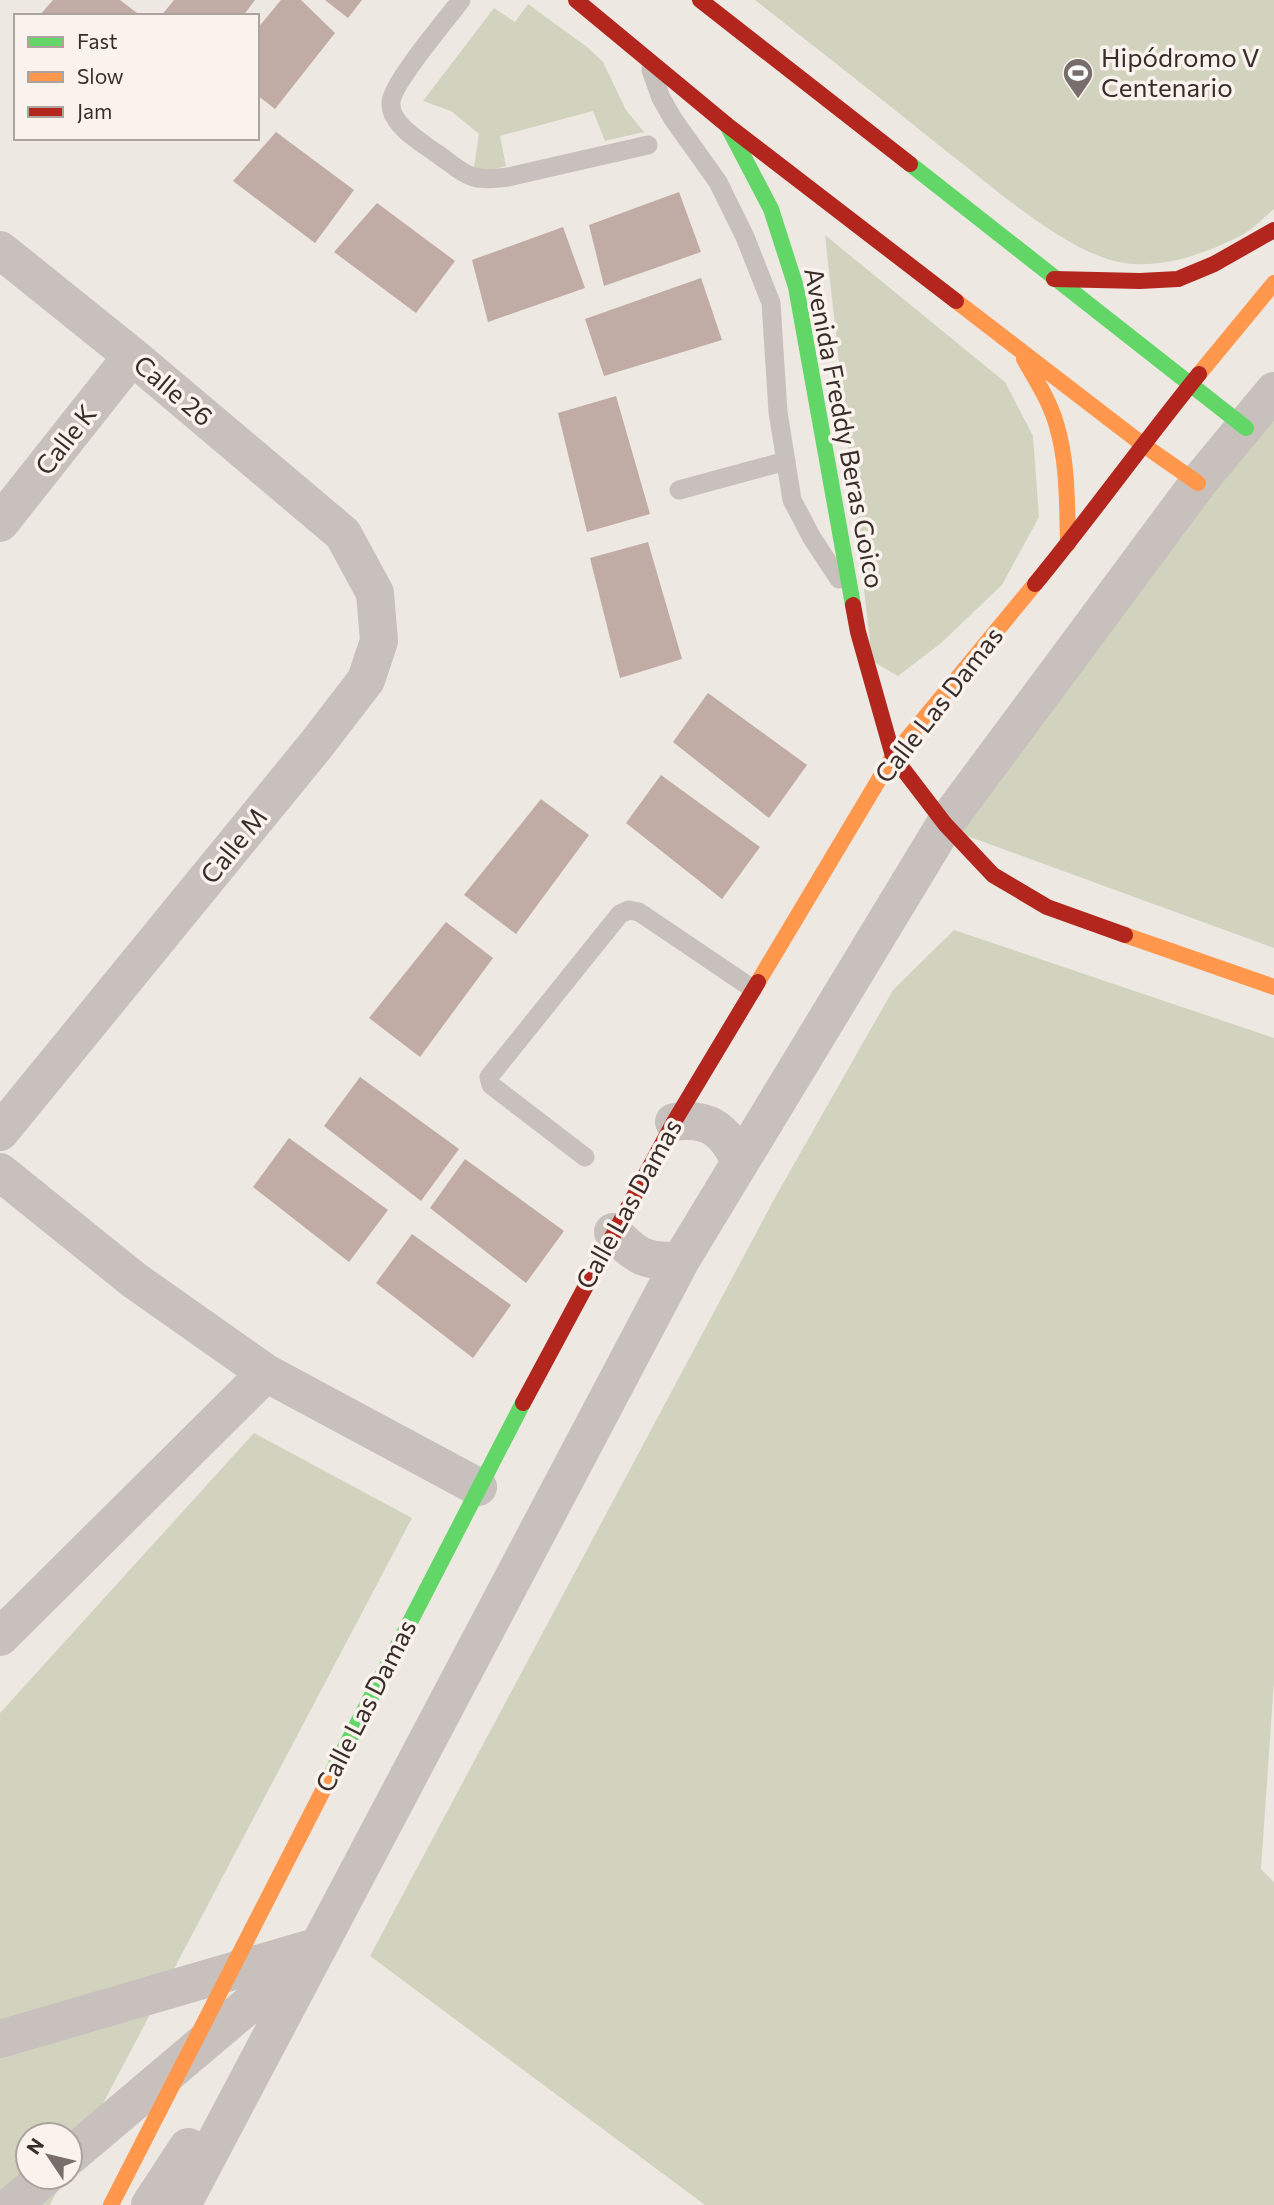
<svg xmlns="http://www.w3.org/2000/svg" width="1274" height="2205" viewBox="0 0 1274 2205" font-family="Commissioner,sans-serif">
  <rect width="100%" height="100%" fill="#eee8e3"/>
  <!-- green -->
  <path fill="#d1d3be" d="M755,0H1274V209C1262,219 1250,232 1236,238C1202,255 1157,270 1119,262C1064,251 991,185 946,151C883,100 819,50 755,0Z
    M528,4L587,47L603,62L626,110L644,132L605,141L593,111L500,136L506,166L484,172L474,167L479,134L451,111L423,101L494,8L515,22Z
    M825,235L1005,382L1033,436L1039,517L1002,585L941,643L898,676L872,661Z
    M1274,411V948L948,829Z
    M954,930L1274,1038V1681L1261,1869L1274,1882V2205H705L370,1956L777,1194L893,990Z
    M254,1433L412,1518L70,2166V2135H28V2177H64L50,2205H0V1713Z"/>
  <!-- building -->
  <path fill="#c1aba5" d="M53,0H120L141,16H39Z
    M174,0H255L243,16H161Z
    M281,0H301L335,33L275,109L257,95V29Z
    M325,0H362L348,18Z
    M276,132L354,190L315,243L233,181Z
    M679,192L701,252L604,286L589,225Z
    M377,203L455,261L416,313L334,252Z
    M563,227L585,288L488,322L472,260Z
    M701,278L722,340L604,376L585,319Z
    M616,396L650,514L587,532L558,413Z
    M648,542L682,659L620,678L590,558Z
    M708,693L807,765L769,818L673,742Z
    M661,775L760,847L722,899L626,823Z
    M541,799L589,835L516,934L464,895Z
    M446,922L493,958L420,1057L369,1018Z
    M360,1077L459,1149L421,1201L324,1126Z
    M289,1138L388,1210L349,1262L253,1187Z
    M465,1159L564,1231L526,1283L430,1208Z
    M412,1234L511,1305L473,1358L376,1283Z"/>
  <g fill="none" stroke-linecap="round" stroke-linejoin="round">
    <!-- lane -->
    <path stroke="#c7c0bc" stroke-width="19" d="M461,0C447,19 392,83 391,102C389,124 421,142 436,153C466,174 469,183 508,177L648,145
      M651,70L661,98L673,119L718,182L745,237L771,303L778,412L792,500L812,538L839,579
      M679,490L786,461
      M585,1157L491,1085L489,1077L620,914L629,910L639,912L753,989"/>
    <!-- street -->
    <path stroke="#c7c0bc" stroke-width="38" d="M0,250L132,356L343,534L375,593L379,641L366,680L316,745L0,1132
      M0,523L132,356
      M674,1122C709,1117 725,1130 740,1161
      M0,1172L134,1280L266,1373L478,1487
      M613,1232C636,1257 647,1263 681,1260
      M0,1637L266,1373
      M0,2039L319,1946L311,1959
      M70,2156L304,1958
      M12,2205L45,2177
      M150,2205L188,2147
      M182,2205L681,1260L945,824L1198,483L1274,391"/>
    <!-- fast -->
    <path stroke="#63d668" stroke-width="16" d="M727,125L771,209L796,287L853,605
      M910,164L1246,428
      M332,1773L523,1403"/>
    <!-- slow -->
    <path stroke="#ff974d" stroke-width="16" d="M956,301L1142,444L1198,483
      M1024,359C1036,380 1049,400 1056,423C1068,462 1067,504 1068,544
      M1199,374L1274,283
      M1125,935L1274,987
      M758,982L893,756L1035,584
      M111,2205L332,1773"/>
    <!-- jam -->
    <path stroke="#b3261e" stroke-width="16" d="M576,0L727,125L956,301
      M700,0L910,164
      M1054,279L1140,281L1178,279L1214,264L1274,230
      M1035,584C1091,516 1143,443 1199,374
      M853,605L858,632L893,756L945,824L993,875L1047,907L1125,935
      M523,1403L674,1122L758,982"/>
  </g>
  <!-- icons -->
  <defs>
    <g id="stadium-pin" transform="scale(1.575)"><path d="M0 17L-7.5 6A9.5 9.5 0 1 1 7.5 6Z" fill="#786e6b" stroke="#faf2ec"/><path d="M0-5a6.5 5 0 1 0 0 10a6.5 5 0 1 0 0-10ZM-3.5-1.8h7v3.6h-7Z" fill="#fff"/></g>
  </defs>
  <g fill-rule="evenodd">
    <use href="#stadium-pin" x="1078" y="73"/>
  </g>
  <g text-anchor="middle" stroke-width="7" stroke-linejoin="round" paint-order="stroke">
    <!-- poi labels -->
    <g font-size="26" fill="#382d2a" stroke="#faf2ec" text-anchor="start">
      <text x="1101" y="67">Hipódromo V<tspan x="1101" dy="30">Centenario</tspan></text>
    </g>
    <!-- street labels -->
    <g font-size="26" fill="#382d2a" stroke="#faf2ec">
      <text transform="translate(173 391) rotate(40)" y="9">Calle 26</text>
      <text transform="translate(844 428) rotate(79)" y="9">Avenida Freddy Beras Goico</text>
      <text transform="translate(66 440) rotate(-52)" y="9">Calle K</text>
      <text transform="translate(939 705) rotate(-52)" y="9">Calle Las Damas</text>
      <text transform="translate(234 846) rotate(-51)" y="9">Calle M</text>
      <text transform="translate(629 1204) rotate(-61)" y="9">Calle Las Damas</text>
      <text transform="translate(366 1706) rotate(-63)" y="9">Calle Las Damas</text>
    </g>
  </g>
  <!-- legend -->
  <rect x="14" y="14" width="245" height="126" fill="#faf2ec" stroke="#aca39e" stroke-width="2"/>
  <rect x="28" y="37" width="35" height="10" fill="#63d668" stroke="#aca39e" stroke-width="2"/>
  <text x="77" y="49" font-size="21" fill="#382d2a">Fast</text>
  <rect x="28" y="72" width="35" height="10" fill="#ff974d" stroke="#aca39e" stroke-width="2"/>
  <text x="77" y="84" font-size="21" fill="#382d2a">Slow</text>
  <rect x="28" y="107" width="35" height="10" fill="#b3261e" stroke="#aca39e" stroke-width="2"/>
  <text x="77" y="119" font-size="21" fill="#382d2a">Jam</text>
  <!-- north arrow -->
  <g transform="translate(49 2156) rotate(305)"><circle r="33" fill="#faf2ec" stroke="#aca39e" stroke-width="2"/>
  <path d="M0-5L12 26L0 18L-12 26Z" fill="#786e6b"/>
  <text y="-10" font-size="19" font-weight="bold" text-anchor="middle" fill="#382d2a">N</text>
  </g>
</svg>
